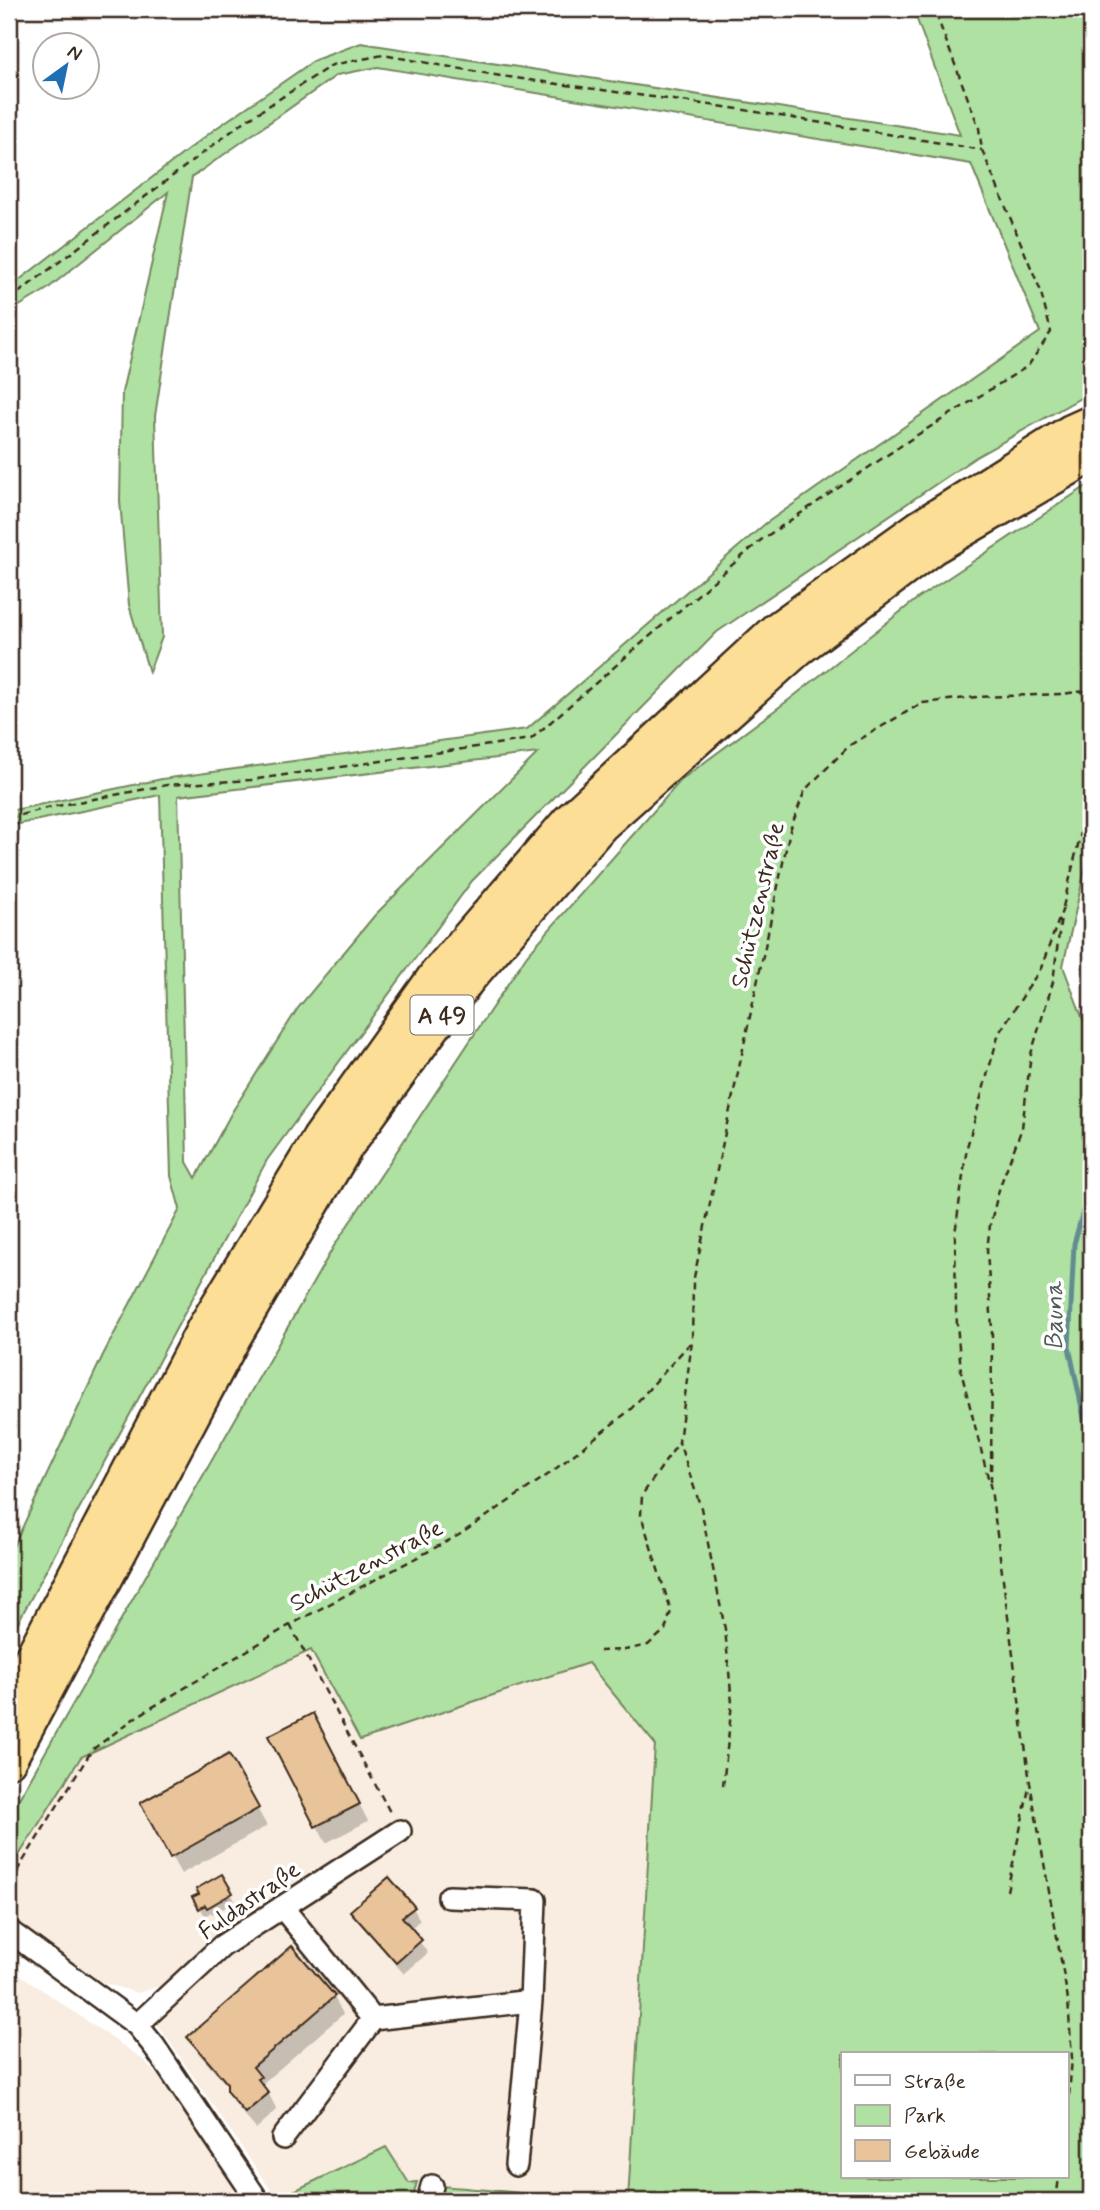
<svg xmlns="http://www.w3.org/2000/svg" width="1100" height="2210" viewBox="0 0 1100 2210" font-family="Mynerve,sans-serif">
  <rect width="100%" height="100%" fill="#fff"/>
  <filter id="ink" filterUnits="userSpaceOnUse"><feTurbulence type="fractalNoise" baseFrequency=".0143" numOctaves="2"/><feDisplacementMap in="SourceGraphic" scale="14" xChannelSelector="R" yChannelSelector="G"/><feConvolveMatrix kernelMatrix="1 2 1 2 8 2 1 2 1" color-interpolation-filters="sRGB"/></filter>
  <g filter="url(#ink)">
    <!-- built -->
    <path fill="#f8ede0" d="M311,1650L361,1740L588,1663L655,1743L628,2201L432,2186L408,2180L386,2147L277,2199L154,2019L239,1946L169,1983L137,1993L104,1983L9,1919V1872L81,1757Z
      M9,1967L145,2061L208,2137L241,2201H9Z"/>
    <!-- green -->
    <path fill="#afe1a3" stroke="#758660" stroke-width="2" fill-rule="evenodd" d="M913,9H1091V392L976,457L717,632L472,881L267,1160L9,1639V1556L103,1355L180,1209L171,1176L160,795L9,826V811L162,779L527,729L765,524L1040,332L971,164L378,67L337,75L192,177L155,416L162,637L149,672L129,605L120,501L122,392L168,192L46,290L9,312V288L215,129L315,60L361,43L960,135ZM538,753L375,915L298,1008L232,1112L196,1178L187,1162L178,796Z
      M1091,483V843L1063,966L1091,1041V2201H628L655,1744L588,1663L360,1740L311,1650L81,1757L9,1871V1816L334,1246L527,955L682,779L790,699L918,598ZM1067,2054V2177H843V2054Z
      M386,2147L409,2183L417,2182L412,2201H278L277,2199Z
      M439,2186C497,2190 554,2197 611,2201H436Z"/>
    <!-- shadow -->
    <path fill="#0003" d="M322,1732L368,1821L326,1843L270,1737Z
      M228,1756L267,1826L181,1874L142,1804Z
      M221,1877L236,1902L212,1914L211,1912L205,1916L195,1898Z
      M413,1908L420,1920L410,1929L428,1953L404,1974L360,1923L353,1911Z
      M292,1949L334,1997L343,2014L263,2083L277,2110L256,2129L239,2109L229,2092V2088L199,2054L190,2037Z"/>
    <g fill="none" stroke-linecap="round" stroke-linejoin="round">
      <!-- stream -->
      <path stroke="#648c90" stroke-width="5" d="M1091,1183L1074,1244L1069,1347L1091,1451"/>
    </g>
    <!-- building -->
    <path fill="#e9c399" stroke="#3b2a1e" stroke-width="2" d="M313,1713L360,1804L315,1827L268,1736Z
      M229,1754L259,1808L170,1858L140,1803Z
      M222,1874L233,1893L207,1908L205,1905L199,1909L192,1897L199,1894L196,1889Z
      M389,1877L415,1907L402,1917L422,1940L396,1963L350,1911Z
      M292,1946L335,1996L253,2067L261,2077L258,2079L269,2093L245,2113L227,2092V2083L187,2037Z"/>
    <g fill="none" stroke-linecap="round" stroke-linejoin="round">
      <!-- minor casing -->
      <g stroke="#3b2a1e" stroke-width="26">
        <path id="minor" d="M449,1897L535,1900L531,2001
          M282,1907L373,2019L283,2138
          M9,1931L137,2025L154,2046L258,2201
          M373,2019L531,2001L516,2165
          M137,2025L222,1946L400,1831
          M428,2201L432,2186"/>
      </g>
      <!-- highway casing -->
      <g stroke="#3b2a1e" stroke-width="37">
        <path id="highway" d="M9,1700L204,1327L319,1138L436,974L568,821L775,630L919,527L1071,431L1091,422
          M9,1761L234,1338L347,1146L468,980L602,825L799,649L933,548L1091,456"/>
      </g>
      <!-- path -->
      <path stroke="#3b2a1e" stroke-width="2.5" stroke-dasharray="7 5" stroke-linecap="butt" d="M9,15L15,9
        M9,300L245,121L332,65L383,55L501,76L739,109L982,150
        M9,818L47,808L167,785L251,780L531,739L761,540L914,437L1028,366L1051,332L1040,289L982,150L979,128L934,9
        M1063,907L1091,791
        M1063,908L1041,968L999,1033L967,1147L955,1234L956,1311L961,1371L991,1489L1030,1783L1068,2000L1072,2058L1067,2121
        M991,1482L992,1329L987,1250L990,1225L1000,1186L1022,1128L1031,1054L1053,982L1061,917
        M290,1625L391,1814
        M599,1651L625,1650L648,1645L665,1630L671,1611L641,1515L642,1495L679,1442
        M723,1786L732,1703L725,1629L701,1508L679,1442L692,1341L693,1282L790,830L805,790L850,745L922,703L977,697L1063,694L1091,690
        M9,1879H12L92,1750L136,1717L290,1625L459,1535L549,1474L630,1410L692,1341
        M1007,1891L1029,1788
        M9,1907L16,1913
        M1056,2201L1059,2177"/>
      <!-- minor -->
      <use href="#minor" stroke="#fff" stroke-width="21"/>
      <!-- highway -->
      <use href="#highway" stroke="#fcde96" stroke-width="32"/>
    </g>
  </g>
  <g text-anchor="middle" stroke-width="7" stroke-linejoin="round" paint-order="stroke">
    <!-- shield labels -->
    <rect fill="#fff" stroke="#766a62" stroke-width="2" x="410.5" y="995.5" width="63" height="39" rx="5"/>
    <g font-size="23" font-weight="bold" fill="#3b2a1e">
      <text x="442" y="1023">A 49</text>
    </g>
    <!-- street labels -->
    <g font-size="24" fill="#3b2a1e" stroke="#fff">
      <text transform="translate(757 905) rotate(-77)" y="8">Schützenstraße</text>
      <text transform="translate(366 1565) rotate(-28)" y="8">Schützenstraße</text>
      <text transform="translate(249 1900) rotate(-35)" y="8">Fuldastraße</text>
    </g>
    <!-- water labels -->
    <g font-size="26" font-style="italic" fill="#4f5b57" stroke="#fff">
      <text transform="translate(1053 1316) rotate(-90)" y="9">Bauna</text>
    </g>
  </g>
  <!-- margin -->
  <rect width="1100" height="2210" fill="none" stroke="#fff" stroke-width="35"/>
  <rect x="18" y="18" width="1065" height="2175" fill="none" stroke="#3b2a1e" stroke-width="2.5" filter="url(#ink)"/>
  <!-- legend -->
  <rect x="841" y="2052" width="228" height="126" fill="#ffffff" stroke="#b1aaa5" stroke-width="2"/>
  <rect x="855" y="2075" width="35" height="10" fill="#ffffff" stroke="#b1aaa5" stroke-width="2"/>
  <text x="904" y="2088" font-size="21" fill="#3b2a1e">Straße</text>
  <rect x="855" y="2105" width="35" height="21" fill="#afe1a3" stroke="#b1aaa5" stroke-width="2"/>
  <text x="904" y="2122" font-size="21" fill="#3b2a1e">Park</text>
  <rect x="855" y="2140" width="35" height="21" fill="#e9c399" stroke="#b1aaa5" stroke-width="2"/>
  <text x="904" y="2158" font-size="21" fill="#3b2a1e">Gebäude</text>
  <!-- north arrow -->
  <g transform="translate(66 66) rotate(33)"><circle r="33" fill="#ffffff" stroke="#b1aaa5" stroke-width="2"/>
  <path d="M0-5L12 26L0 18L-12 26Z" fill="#1f6fb2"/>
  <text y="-10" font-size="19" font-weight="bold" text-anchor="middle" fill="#3b2a1e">N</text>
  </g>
</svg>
